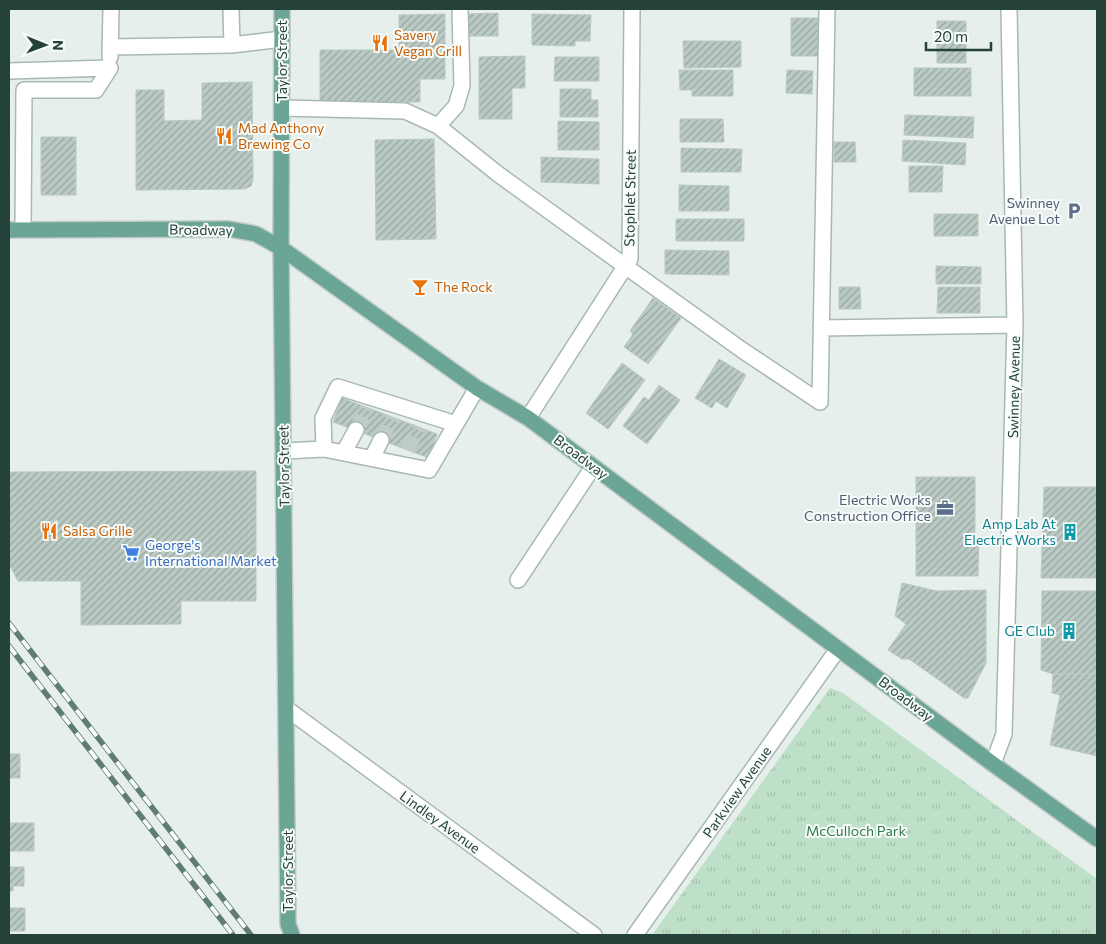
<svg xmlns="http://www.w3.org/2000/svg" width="1106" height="944" viewBox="0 0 1106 944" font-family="Commissioner,sans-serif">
  <defs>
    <pattern id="park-tufts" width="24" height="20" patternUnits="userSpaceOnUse" patternTransform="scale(1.25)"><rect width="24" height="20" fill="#bfe0c8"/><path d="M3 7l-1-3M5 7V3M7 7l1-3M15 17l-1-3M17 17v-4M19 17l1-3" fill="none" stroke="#a4c1ad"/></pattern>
    <pattern id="building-hatch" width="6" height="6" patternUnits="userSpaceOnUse" patternTransform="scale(1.25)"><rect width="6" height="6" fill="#bbcac4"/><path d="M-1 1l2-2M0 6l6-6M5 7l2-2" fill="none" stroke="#98a6a0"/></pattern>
  </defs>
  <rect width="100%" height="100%" fill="#e6efeb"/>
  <!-- park -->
  <path fill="url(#park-tufts)" d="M830,688L843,693L1097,879V935H652Z"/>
  <!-- building -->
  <path fill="url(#building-hatch)" stroke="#b8c9c2" d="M498,13V36H466L465,14Z
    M445,14V79H420V102H320V50H399V15Z
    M532,14L591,15L590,41H575V46L532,45Z
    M791,18H818V56H791Z
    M937,21H966V63H937Z
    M683,41H741V67L684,68Z
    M525,56V88H512V119H479V57Z
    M555,57H599V81H554Z
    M914,68H971V96H914Z
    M679,70H733V96H692V90H680Z
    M787,70L813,71L812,94L786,93Z
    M252,82L253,179L251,186L245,189L136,190V90H164V121L202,120V83Z
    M560,89H591V100H598V117H560Z
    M905,115L974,117L973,138L904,135Z
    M680,119H723L724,142H680Z
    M558,121L599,122V150H558Z
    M41,137H76V195H41Z
    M434,139L436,239L376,240L375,140Z
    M903,140L966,143L965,165L902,161Z
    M834,142H855L856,162H834Z
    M681,148L742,149L741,172H681Z
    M541,157L599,159V184L541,182Z
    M909,166H943L942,192H909Z
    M679,185L729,186V211H679Z
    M934,214H978V236H934Z
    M676,219H744V241H676Z
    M665,250L729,251V275L665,274Z
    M936,266L981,267V284H936Z
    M839,287H860L861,309H839Z
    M938,287H980V313H937Z
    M653,298L681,318L648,364L624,347L633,334L630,331Z
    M719,359L746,375L727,408L716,401L712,408L695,398Z
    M622,363L645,380L608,429L586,413Z
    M659,385L680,400L647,444L623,426L644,397L649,400Z
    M342,398L437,434L429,458L333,422Z
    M256,471V601H181V624L81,625V581H18L9,564V472Z
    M916,477H975V540H979L978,576H916Z
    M1044,487H1097V578H1041Z
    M902,583L937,591L986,590V663L968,698H964L909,659H902L888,650L906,624L895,616Z
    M1042,591H1097V674H1053L1041,670Z
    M1053,674H1097V756L1050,745L1060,695L1052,693Z
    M9,754H20V778H9Z
    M9,823H34V851H9Z
    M9,867H24V886H13V891H9Z
    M9,908H25V931H9Z"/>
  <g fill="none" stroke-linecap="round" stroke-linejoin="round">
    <!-- minor-tunnel -->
    <path stroke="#bfccc8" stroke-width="15" stroke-dasharray="15 8" stroke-linecap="butt" d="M356,430L367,408
      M381,440L392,417
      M407,450L419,427"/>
    <!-- minor casing -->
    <g stroke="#a8b8b2" stroke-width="18">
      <path id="minor" d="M231,9L232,45
        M110,47L232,45L282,39
        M110,57L111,9
        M9,71L110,68
        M282,108L405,111L438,126L498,174L625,266L742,350L820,402
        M438,126L456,106L462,86L460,9
        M23,230L24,90H96L110,68
        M821,328L1015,325
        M820,402L827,9
        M528,418L630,259L632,9
        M324,449L323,418L338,387L456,424
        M284,451L324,449L429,470L477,388
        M344,452L356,430
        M372,458L381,440
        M518,580L593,467
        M287,709L594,935
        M993,764L1004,734L1015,325L1009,9
        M635,935L838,649"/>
    </g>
    <!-- major casing -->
    <g stroke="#c2cac8" stroke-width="18">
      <path id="major" d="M282,9L281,248L288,924L292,935
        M9,230L229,229L256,234L281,248L477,388L528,418L993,764L1097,839"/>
    </g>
    <!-- minor -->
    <use href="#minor" stroke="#fff" stroke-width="15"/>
    <!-- major -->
    <use href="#major" stroke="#6aa596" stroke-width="15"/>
    <!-- rail casing -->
    <g stroke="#5f7d75" stroke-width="5.5">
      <path id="rail" d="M9,623L251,935
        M9,646L233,935"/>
    </g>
    <!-- rail -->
    <use href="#rail" stroke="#f7fbf9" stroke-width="4" stroke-dasharray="11" stroke-linecap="butt"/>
  </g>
  <!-- icons -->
  <defs>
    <g id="restaurant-bare" transform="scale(1.35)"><path d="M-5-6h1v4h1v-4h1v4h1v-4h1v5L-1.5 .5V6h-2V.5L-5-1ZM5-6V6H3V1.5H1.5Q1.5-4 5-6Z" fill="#e8710a" stroke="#f7fbf9" stroke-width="2.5" paint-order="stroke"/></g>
    <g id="parking-bare" transform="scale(1.35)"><path d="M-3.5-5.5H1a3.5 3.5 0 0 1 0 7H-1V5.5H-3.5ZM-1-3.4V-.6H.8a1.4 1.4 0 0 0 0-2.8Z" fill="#5c6f8a" stroke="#f7fbf9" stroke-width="2.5" paint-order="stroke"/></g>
    <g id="bar-bare" transform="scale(1.35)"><path d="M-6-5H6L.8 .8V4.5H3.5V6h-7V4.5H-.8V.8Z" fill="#e8710a" stroke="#f7fbf9" stroke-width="2.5" paint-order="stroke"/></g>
    <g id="office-bare" transform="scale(1.35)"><path d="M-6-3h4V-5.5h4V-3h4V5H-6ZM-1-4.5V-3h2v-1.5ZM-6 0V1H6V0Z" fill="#5c6f8a" stroke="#f7fbf9" stroke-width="2.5" paint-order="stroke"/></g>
    <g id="building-bare" transform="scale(1.35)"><path d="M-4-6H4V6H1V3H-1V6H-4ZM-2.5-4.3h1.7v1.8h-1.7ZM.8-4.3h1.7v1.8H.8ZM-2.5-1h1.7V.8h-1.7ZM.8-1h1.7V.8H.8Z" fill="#0f9aa8" stroke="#f7fbf9" stroke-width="2.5" paint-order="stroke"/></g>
    <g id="supermarket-bare" transform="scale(1.35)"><path d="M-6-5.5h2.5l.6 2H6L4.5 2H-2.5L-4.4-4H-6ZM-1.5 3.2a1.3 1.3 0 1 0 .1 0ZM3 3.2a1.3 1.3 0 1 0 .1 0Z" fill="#3f7fe0" stroke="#f7fbf9" stroke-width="2.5" paint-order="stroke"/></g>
  </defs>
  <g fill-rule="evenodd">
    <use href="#restaurant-bare" x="380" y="43"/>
    <use href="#restaurant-bare" x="224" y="136"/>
    <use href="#parking-bare" x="1074" y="211"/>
    <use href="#bar-bare" x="420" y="287"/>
    <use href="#office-bare" x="945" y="508"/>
    <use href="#restaurant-bare" x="49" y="531"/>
    <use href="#building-bare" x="1070" y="532"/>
    <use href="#supermarket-bare" x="131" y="553"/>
    <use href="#building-bare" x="1069" y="631"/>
  </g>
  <g text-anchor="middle" stroke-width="4" stroke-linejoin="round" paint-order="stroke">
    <!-- food labels -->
    <g font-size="14" fill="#c56008" stroke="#f7fbf9" text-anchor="start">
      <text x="394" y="40">Savery<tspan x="394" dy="16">Vegan Grill</tspan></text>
      <text x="238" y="133">Mad Anthony<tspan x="238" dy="16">Brewing Co</tspan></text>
      <text x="434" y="292">The Rock</text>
      <text x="63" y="536">Salsa Grille</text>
    </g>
    <!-- street labels -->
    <g font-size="14" fill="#24423a" stroke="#f7fbf9">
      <text transform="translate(282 61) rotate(-90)" y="5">Taylor Street</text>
      <text transform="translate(630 198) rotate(-89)" y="5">Stophlet Street</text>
      <text transform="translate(201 230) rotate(1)" y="5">Broadway</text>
      <text transform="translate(1014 387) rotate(-89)" y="5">Swinney Avenue</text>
      <text transform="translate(581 457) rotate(37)" y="5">Broadway</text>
      <text transform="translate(284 466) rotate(-91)" y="5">Taylor Street</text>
      <text transform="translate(906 699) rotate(37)" y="5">Broadway</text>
      <text transform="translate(737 792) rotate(-55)" y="5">Parkview Avenue</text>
      <text transform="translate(440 822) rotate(36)" y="5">Lindley Avenue</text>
      <text transform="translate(288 871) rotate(-90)" y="5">Taylor Street</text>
    </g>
    <!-- service labels -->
    <g font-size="14" fill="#4e5e75" stroke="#f7fbf9" text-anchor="end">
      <text x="1060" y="208">Swinney<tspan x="1060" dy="16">Avenue Lot</tspan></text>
      <text x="931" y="505">Electric Works<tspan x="931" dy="16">Construction Office</tspan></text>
    </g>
    <!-- culture labels -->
    <g font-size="14" fill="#0d838f" stroke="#f7fbf9" text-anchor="end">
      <text x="1056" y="529">Amp Lab At<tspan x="1056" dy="16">Electric Works</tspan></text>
      <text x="1055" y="636">GE Club</text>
    </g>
    <!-- shop labels -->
    <g font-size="14" fill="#366cbe" stroke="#f7fbf9" text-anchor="start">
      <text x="145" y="550">George's<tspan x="145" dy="16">International Market</tspan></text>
    </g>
    <!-- park labels -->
    <g font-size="14" fill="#2d7a4b" stroke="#f7fbf9">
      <text x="856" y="836">McCulloch Park</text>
    </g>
  </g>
  <!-- border -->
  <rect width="1106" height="944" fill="none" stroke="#24423a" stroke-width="20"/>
  <!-- north arrow -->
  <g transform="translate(45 45) rotate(91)" stroke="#f7fbf9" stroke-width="4" paint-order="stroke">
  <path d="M0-4L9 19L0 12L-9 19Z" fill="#24423a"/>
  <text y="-8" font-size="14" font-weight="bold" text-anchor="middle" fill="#24423a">N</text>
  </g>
  <!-- scale -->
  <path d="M926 42v8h65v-8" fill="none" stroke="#24423a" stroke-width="2.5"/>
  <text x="934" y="42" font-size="15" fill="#24423a" stroke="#f7fbf9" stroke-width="4" paint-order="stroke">20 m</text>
</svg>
